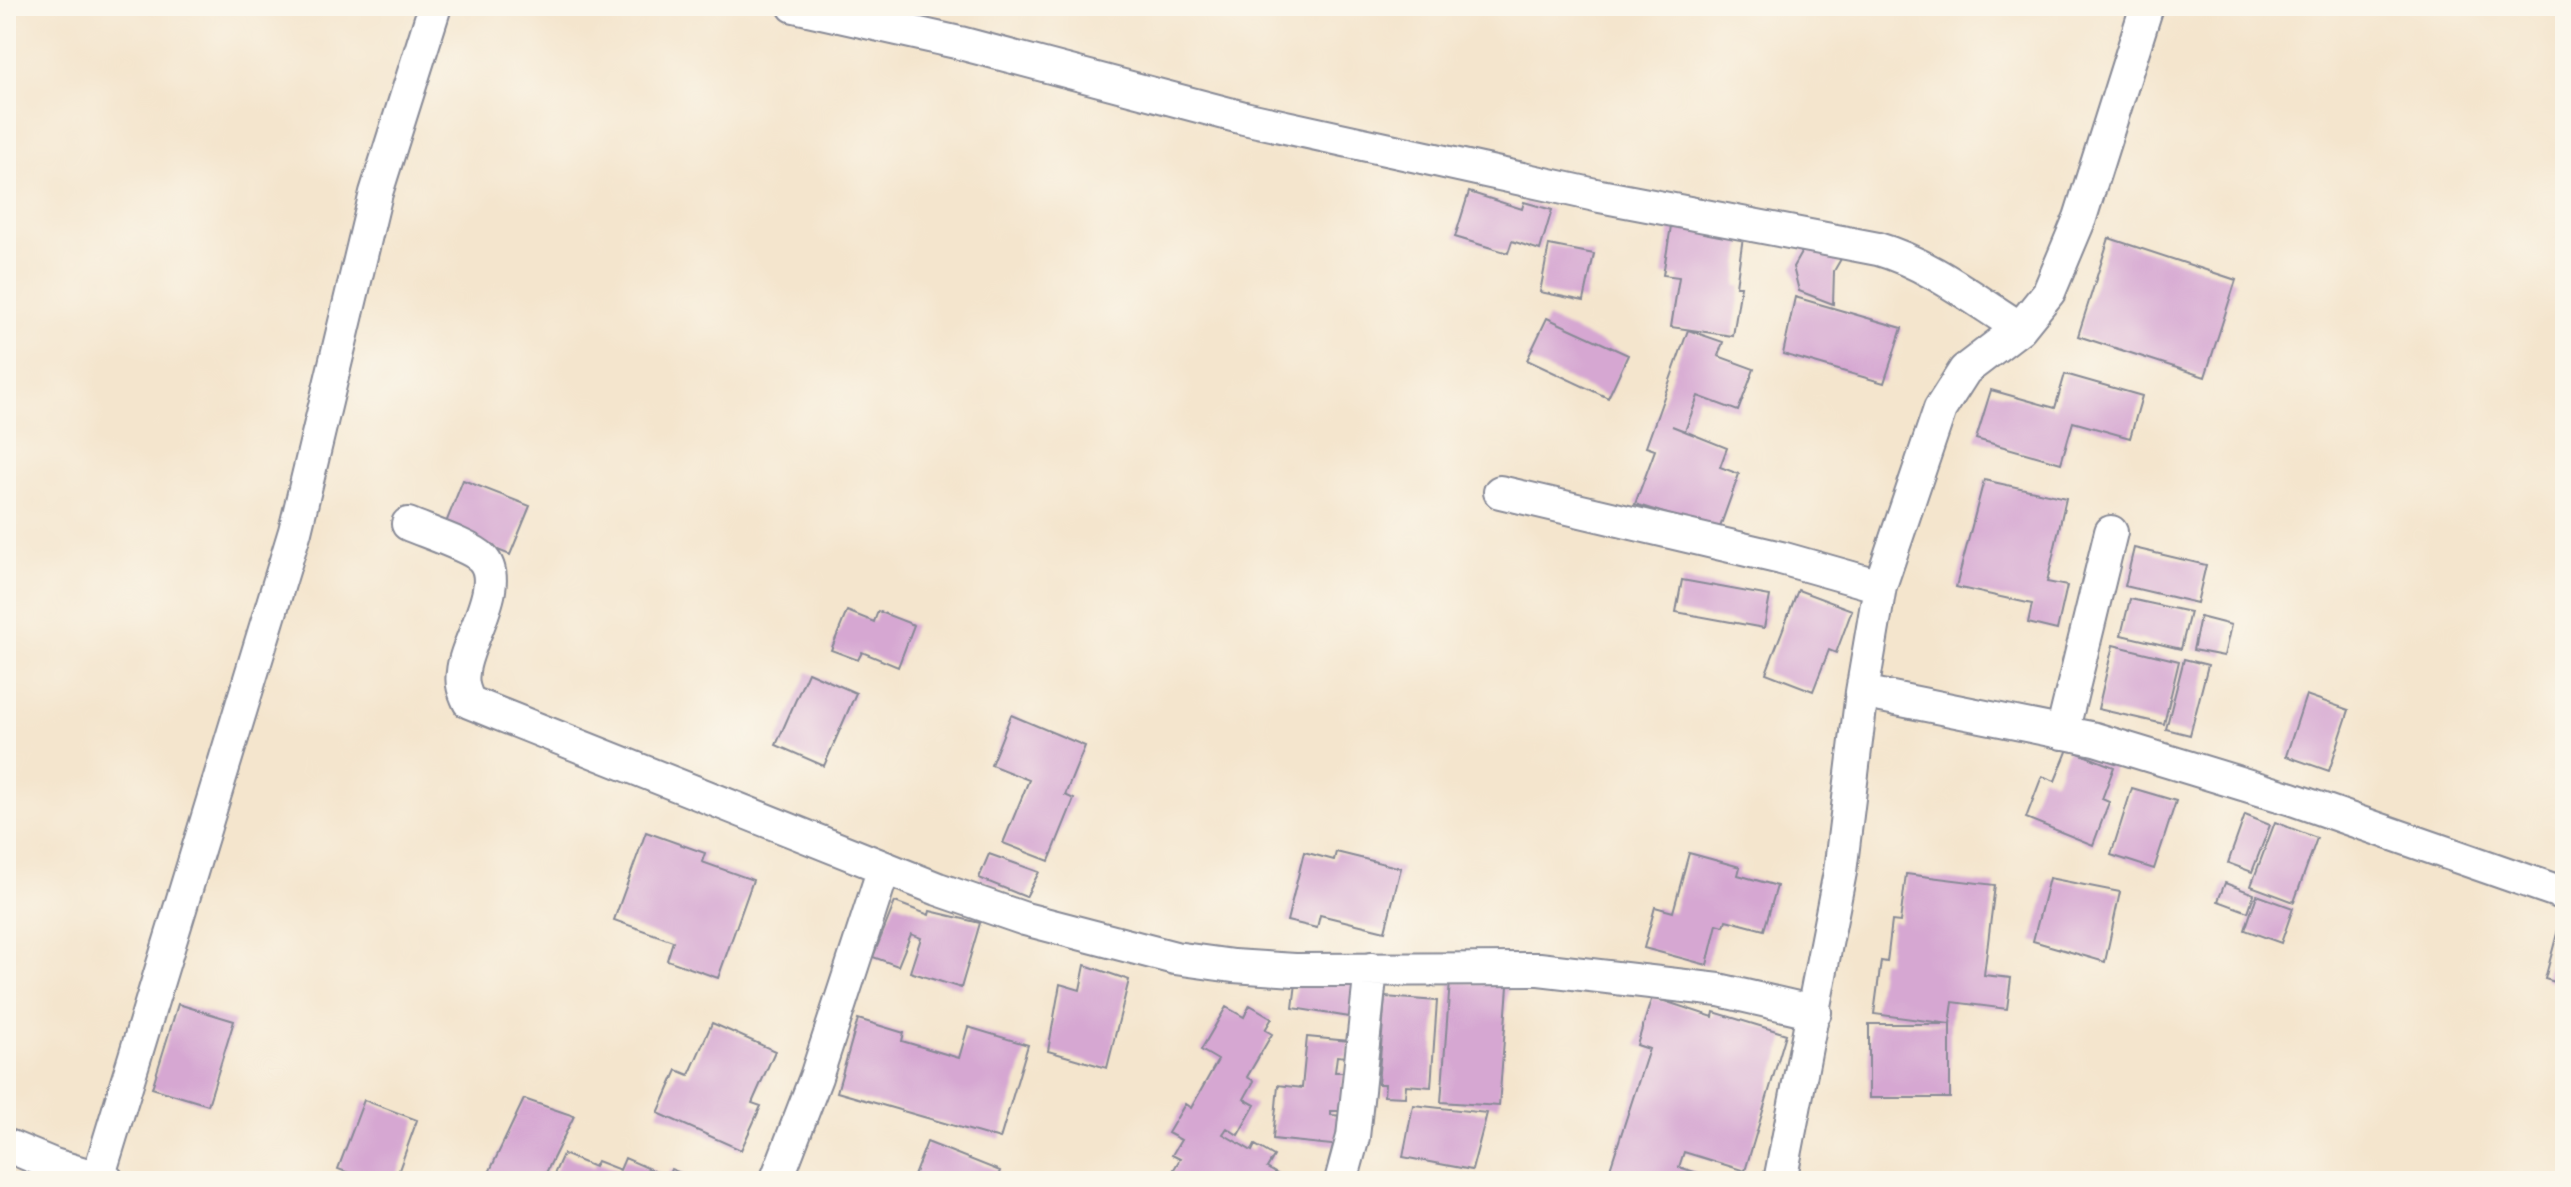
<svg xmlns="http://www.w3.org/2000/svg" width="2571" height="1187" viewBox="0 0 2571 1187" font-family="'Architects Daughter',sans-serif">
  <rect width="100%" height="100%" fill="#fbf7ec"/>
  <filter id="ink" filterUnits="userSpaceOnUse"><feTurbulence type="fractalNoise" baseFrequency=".0125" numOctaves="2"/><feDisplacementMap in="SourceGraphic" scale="16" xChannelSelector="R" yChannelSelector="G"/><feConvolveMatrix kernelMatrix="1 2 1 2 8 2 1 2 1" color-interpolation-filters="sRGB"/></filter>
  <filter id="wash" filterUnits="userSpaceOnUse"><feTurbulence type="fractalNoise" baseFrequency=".006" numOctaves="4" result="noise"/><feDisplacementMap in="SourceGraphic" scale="32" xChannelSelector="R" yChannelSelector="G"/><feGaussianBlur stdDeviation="1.8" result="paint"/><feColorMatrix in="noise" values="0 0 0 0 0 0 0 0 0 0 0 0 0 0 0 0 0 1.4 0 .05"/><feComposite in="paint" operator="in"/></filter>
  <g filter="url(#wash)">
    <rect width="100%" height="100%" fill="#f4e5cd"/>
    <g id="blocks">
      <!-- building -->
      <path fill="#d6a7d2" d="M1469,192L1522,209L1524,202L1552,210L1540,250L1512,241L1508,253L1455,237Z
        M1671,226L1743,237L1736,286H1741L1733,336L1671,327L1679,277L1663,275Z
        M2109,238L2236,280L2205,377L2078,336Z
        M1806,244L1845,252L1834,271L1833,304L1799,291L1793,267Z
        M1549,245L1594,254L1584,301L1540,292Z
        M1795,297L1902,328L1884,383L1783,354Z
        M1547,318L1628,355L1608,398L1527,360Z
        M1688,330L1723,342L1718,356L1754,369L1738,411L1698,396L1685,431L1672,426L1727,448L1720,467L1739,474L1719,530L1635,504L1655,450L1646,447Z
        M2065,374L2142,396L2130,438L2073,422L2061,463L1976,439L1991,390L2055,408Z
        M463,480L530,506L510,555L444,528Z
        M1984,480L2066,498L2047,582L2067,586L2057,630L2028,623L2032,604L1956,587Z
        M2134,548L2206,565L2197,603L2125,586Z
        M1682,580L1770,596L1764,628L1676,612Z
        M1798,590L1852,610L1836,653L1829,650L1813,691L1766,673Z
        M2130,599L2190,612L2181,649L2121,635Z
        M847,611L874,622L878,611L914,625L898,667L862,652L858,660L831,650Z
        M2200,617L2231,625L2224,656L2193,650Z
        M2113,645L2179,661L2164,724L2098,709Z
        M2184,659L2208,665L2190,735L2166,729Z
        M808,672L856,693L824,766L776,745Z
        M2306,695L2349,710L2329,771L2286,756Z
        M1011,715L1085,746L1065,795L1074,799L1049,861L1003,843L1029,780L991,765Z
        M2068,749L2114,767L2102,799L2109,802L2093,845L2026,818L2042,776L2055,781Z
        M2132,788L2176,801L2154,869L2111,855Z
        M2245,815L2270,825L2252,872L2228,863Z
        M2275,822L2317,838L2294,902L2251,886Z
        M646,832L705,853L702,862L753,880L718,978L667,960L673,941L614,920Z
        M1304,852L1334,860L1336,852L1401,868L1385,931L1320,915L1317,928L1287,921Z
        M1689,853L1740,867L1738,875L1777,886L1764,930L1726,920L1724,926L1717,924L1707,965L1644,948L1655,907L1673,912Z
        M989,854L1039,872L1026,897L979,878Z
        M1906,874L1995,885L1984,975L2011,978L2007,1009L1953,1002L1950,1024V1098H1869V1024H1950L1874,1014L1881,961L1887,962L1892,921L1900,922Z
        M2049,878L2120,892L2105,962L2033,941Z
        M2225,883L2254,894L2248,912L2218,901Z
        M2257,895L2293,908L2281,943L2245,930Z
        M895,902L929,915L930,911L980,923L961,988L910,972L921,938L911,934L898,966L873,957Z
        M2559,926L2565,927V985L2545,979Z
        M1085,965L1129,980L1107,1068L1048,1051L1060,984L1080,990Z
        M1297,975L1364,980L1356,1018L1293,1008Z
        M1450,981L1508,986L1499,1106L1441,1102Z
        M1385,997L1437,1001L1431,1087L1406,1085L1405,1097L1384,1096L1385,1084H1378Z
        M1652,997L1713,1017L1714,1012L1786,1034L1745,1171L1684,1152L1679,1167L1723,1181H1606L1649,1049L1637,1045Z
        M178,1004L234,1021L208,1105L152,1088Z
        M1250,1005L1272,1018L1265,1030L1272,1034L1247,1077L1254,1081L1244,1099L1255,1105L1238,1135L1227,1128L1223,1134L1252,1151L1255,1145L1274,1156L1267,1168L1289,1181H1167L1180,1159L1172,1155L1181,1140L1168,1133L1185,1104L1191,1108L1218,1060L1201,1050L1226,1007L1244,1017Z
        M858,1019L904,1033L902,1041L959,1058L968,1027L1028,1045L1000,1139L837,1092Z
        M712,1023L775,1051L752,1103L761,1106L741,1150L658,1113L677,1070L689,1075Z
        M1307,1037L1349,1041L1347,1057L1337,1056L1335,1072H1344L1340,1111H1331V1115L1344,1116L1341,1146L1273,1139L1278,1085L1302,1088Z
        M524,1099L574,1116L542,1181H485Z
        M364,1100L417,1120L395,1181H371L338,1169Z
        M1413,1105L1487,1113L1472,1170L1403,1157Z
        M927,1142L1000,1171L996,1181H912Z
        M563,1154L594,1167L597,1161L620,1170L625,1158L668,1177L671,1169L700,1181H551Z"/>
    </g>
  </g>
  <g filter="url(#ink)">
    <use href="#blocks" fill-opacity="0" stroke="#888a96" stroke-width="2"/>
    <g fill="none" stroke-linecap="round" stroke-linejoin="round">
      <!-- street casing -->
      <g stroke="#888a96" stroke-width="36">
        <path id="street" d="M794,6L960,43L1244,118L1600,196L1878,249C1930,264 1975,300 2020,328
          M1500,492L1781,558L1880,586
          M408,524C424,531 472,547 482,558C507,584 465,642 463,672C461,683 464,691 469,702L938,889L1025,919L1175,958L1233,966L1295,970L1539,969L1719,990L1815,1012
          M1862,692L2095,739L2292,799L2565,894
          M2062,733L2111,532
          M6,1145L54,1165L108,1181
          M98,1178L295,531L376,193L435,6
          M776,1181L816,1077L884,868
          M1341,1181L1353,1137L1371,969
          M1780,1181L1840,872L1862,692L1880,586L1940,409L1965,370L2020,328L2049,292L2080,218L2147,6"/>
      </g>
      <!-- street -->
      <use href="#street" stroke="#fff" stroke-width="32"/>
    </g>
  </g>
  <!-- margin -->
  <rect width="2571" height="1187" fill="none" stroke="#fbf7ec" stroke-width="32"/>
</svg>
